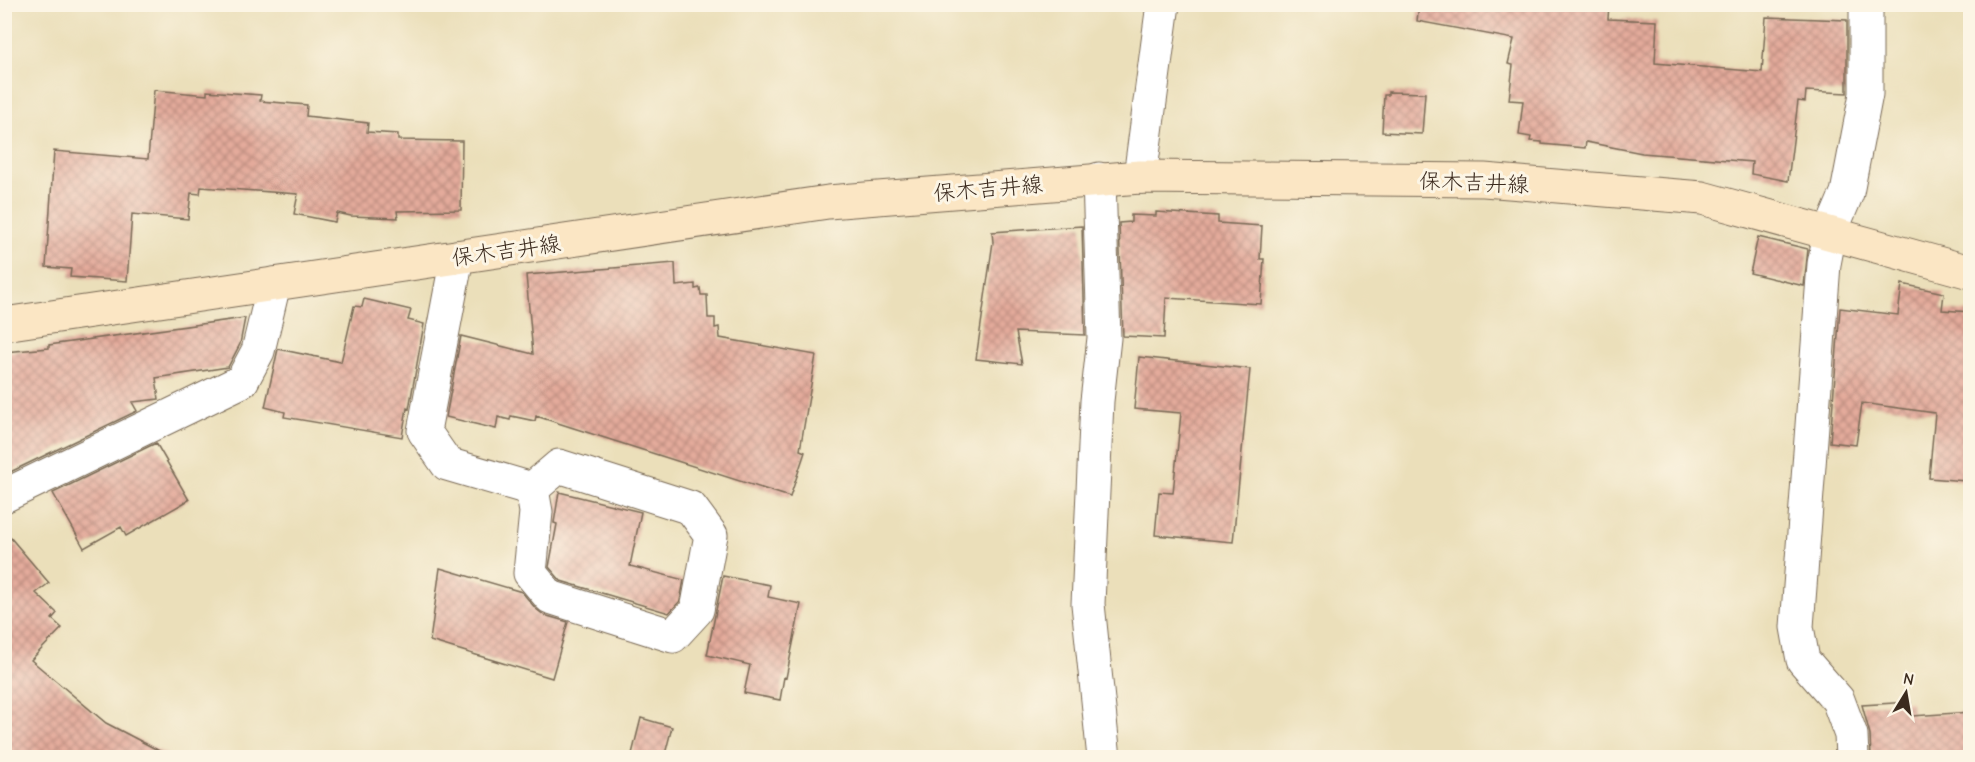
<svg xmlns="http://www.w3.org/2000/svg" width="1975" height="762" viewBox="0 0 1975 762" font-family="'Comic Neue','Klee One',sans-serif">
  <defs>
    <pattern id="building-cross-hatch" width="8" height="8" patternUnits="userSpaceOnUse" patternTransform="scale(1.5)"><rect width="8" height="8" fill="#e4ab9b"/><path d="M0 0l8 8M0 8l8-8" fill="none" stroke="#ba8b7e"/></pattern>
  </defs>
  <rect width="100%" height="100%" fill="#fcf5e5"/>
  <filter id="ink" filterUnits="userSpaceOnUse"><feTurbulence type="fractalNoise" baseFrequency=".0167" numOctaves="2"/><feDisplacementMap in="SourceGraphic" scale="12" xChannelSelector="R" yChannelSelector="G"/><feConvolveMatrix kernelMatrix="1 2 1 2 8 2 1 2 1" color-interpolation-filters="sRGB"/></filter>
  <filter id="wash" filterUnits="userSpaceOnUse"><feTurbulence type="fractalNoise" baseFrequency=".008" numOctaves="4" result="noise"/><feDisplacementMap in="SourceGraphic" scale="24" xChannelSelector="R" yChannelSelector="G"/><feGaussianBlur stdDeviation="1.35" result="paint"/><feColorMatrix in="noise" values="0 0 0 0 0 0 0 0 0 0 0 0 0 0 0 0 0 1.4 0 .05"/><feComposite in="paint" operator="in"/></filter>
  <g filter="url(#wash)">
    <rect width="100%" height="100%" fill="#ebdfba"/>
    <g id="blocks">
      <!-- building -->
      <path fill="url(#building-cross-hatch)" d="M1419,4H1609L1608,19L1657,21L1655,63L1762,72L1766,17L1847,20V93L1806,91L1805,102L1798,101L1788,181L1751,174L1752,162L1642,153L1586,142L1585,148L1542,144V142L1530,141L1531,137L1519,135L1523,101L1509,100L1513,65L1508,64L1514,39L1417,21Z
        M154,90L207,95V91L261,95L260,101L307,105L306,116L368,123L367,132L398,134V140L462,141L461,210L397,211L398,218L351,216L337,213L335,222L294,214L298,194L201,187L200,194L191,193L188,219L132,214L127,281L70,277L71,269L46,267L54,151L148,159Z
        M1388,92L1425,93L1422,134L1382,132L1384,95H1388Z
        M1156,212L1218,216V223L1262,226L1260,259H1264L1261,304L1166,298L1164,338L1123,336L1119,223L1131,222V215L1156,216Z
        M1082,226L1085,335L1016,332L1022,364L976,359L993,242L992,232Z
        M1758,237L1808,249L1804,286L1750,273Z
        M675,263L676,286L695,284V289L700,288L701,295H707L708,318H715V328L719,327L720,338L816,355L800,450L805,452L790,497L536,416L535,421L511,416L510,420L498,417L496,429L446,417L461,336L533,354L526,275Z
        M1902,284L1944,293L1942,310L1971,312V442L1966,481L1929,478L1935,413L1862,403L1856,445L1830,442L1840,308L1898,315Z
        M364,299L411,310L408,320L424,324L409,409L407,408L402,437L284,417L285,412L265,407L278,349L341,362L354,306L362,307Z
        M245,318L240,344L228,367L156,378L159,399L132,402L137,411L4,475V352L49,348V345Z
        M1139,357L1250,369L1233,542L1155,535L1159,492L1173,493L1181,413L1134,409Z
        M156,443L189,500L126,536L121,527L84,548L53,493Z
        M559,492L641,512L630,566L684,580L680,601L669,613L561,581L549,567L557,524L554,523Z
        M4,530L49,583L36,593L57,613L52,619L62,628L31,660L106,723L173,758H16L4,742Z
        M440,568L522,592L536,609L544,615L568,622L552,678L430,641Z
        M723,576L770,585L768,597L801,604L786,678L784,677L780,700L744,693L750,665L707,655Z
        M1911,702L1912,716L1971,712V758H1871L1870,734L1862,705Z
        M641,718L672,727L664,758H631Z"/>
    </g>
  </g>
  <g filter="url(#ink)">
    <use href="#blocks" fill-opacity="0" stroke="#796955" stroke-width="1.5"/>
    <g fill="none" stroke-linecap="round" stroke-linejoin="round">
      <!-- street casing -->
      <g stroke="#796955" stroke-width="35">
        <path id="street" d="M1140,177L1163,4
          M1099,179L1104,338L1097,401L1088,604L1104,758
          M457,257L424,431L447,464L532,489
          M559,466L691,508L711,535L697,610L673,636L550,597L530,573L536,512L532,489Z
          M4,496L242,381L258,351L274,284
          M1852,758L1851,735L1838,700L1803,660L1797,627L1824,264L1830,233L1847,193L1866,94V4"/>
      </g>
      <!-- secondary casing -->
      <g stroke="#796955" stroke-width="35">
        <path id="secondary" d="M4,324L828,202L1140,177L1484,180L1702,198L1970,272"/>
      </g>
      <!-- street -->
      <use href="#street" stroke="#fff" stroke-width="33"/>
      <!-- secondary -->
      <use href="#secondary" stroke="#fbe6c4" stroke-width="33"/>
    </g>
  </g>
  <g text-anchor="middle" stroke-width="6" stroke-linejoin="round" paint-order="stroke">
    <!-- street labels -->
    <g font-size="22" fill="#3b2a1e" stroke="#fcf5e5">
      <text transform="translate(1474 182) rotate(2)" y="8">保木吉井線</text>
      <text transform="translate(988 188) rotate(-5)" y="8">保木吉井線</text>
      <text transform="translate(506 250) rotate(-8)" y="8">保木吉井線</text>
    </g>
  </g>
  <!-- margin -->
  <rect width="1975" height="762" fill="none" stroke="#fcf5e5" stroke-width="24"/>
  <!-- north arrow -->
  <g transform="translate(1906 693) rotate(11)" stroke="#fcf5e5" stroke-width="4.5" paint-order="stroke">
  <path d="M0-4.5L10 22L0 15L-10 22Z" fill="#3b2a1e"/>
  <text y="-9" font-size="16" font-weight="bold" text-anchor="middle" fill="#3b2a1e">N</text>
  </g>
</svg>
